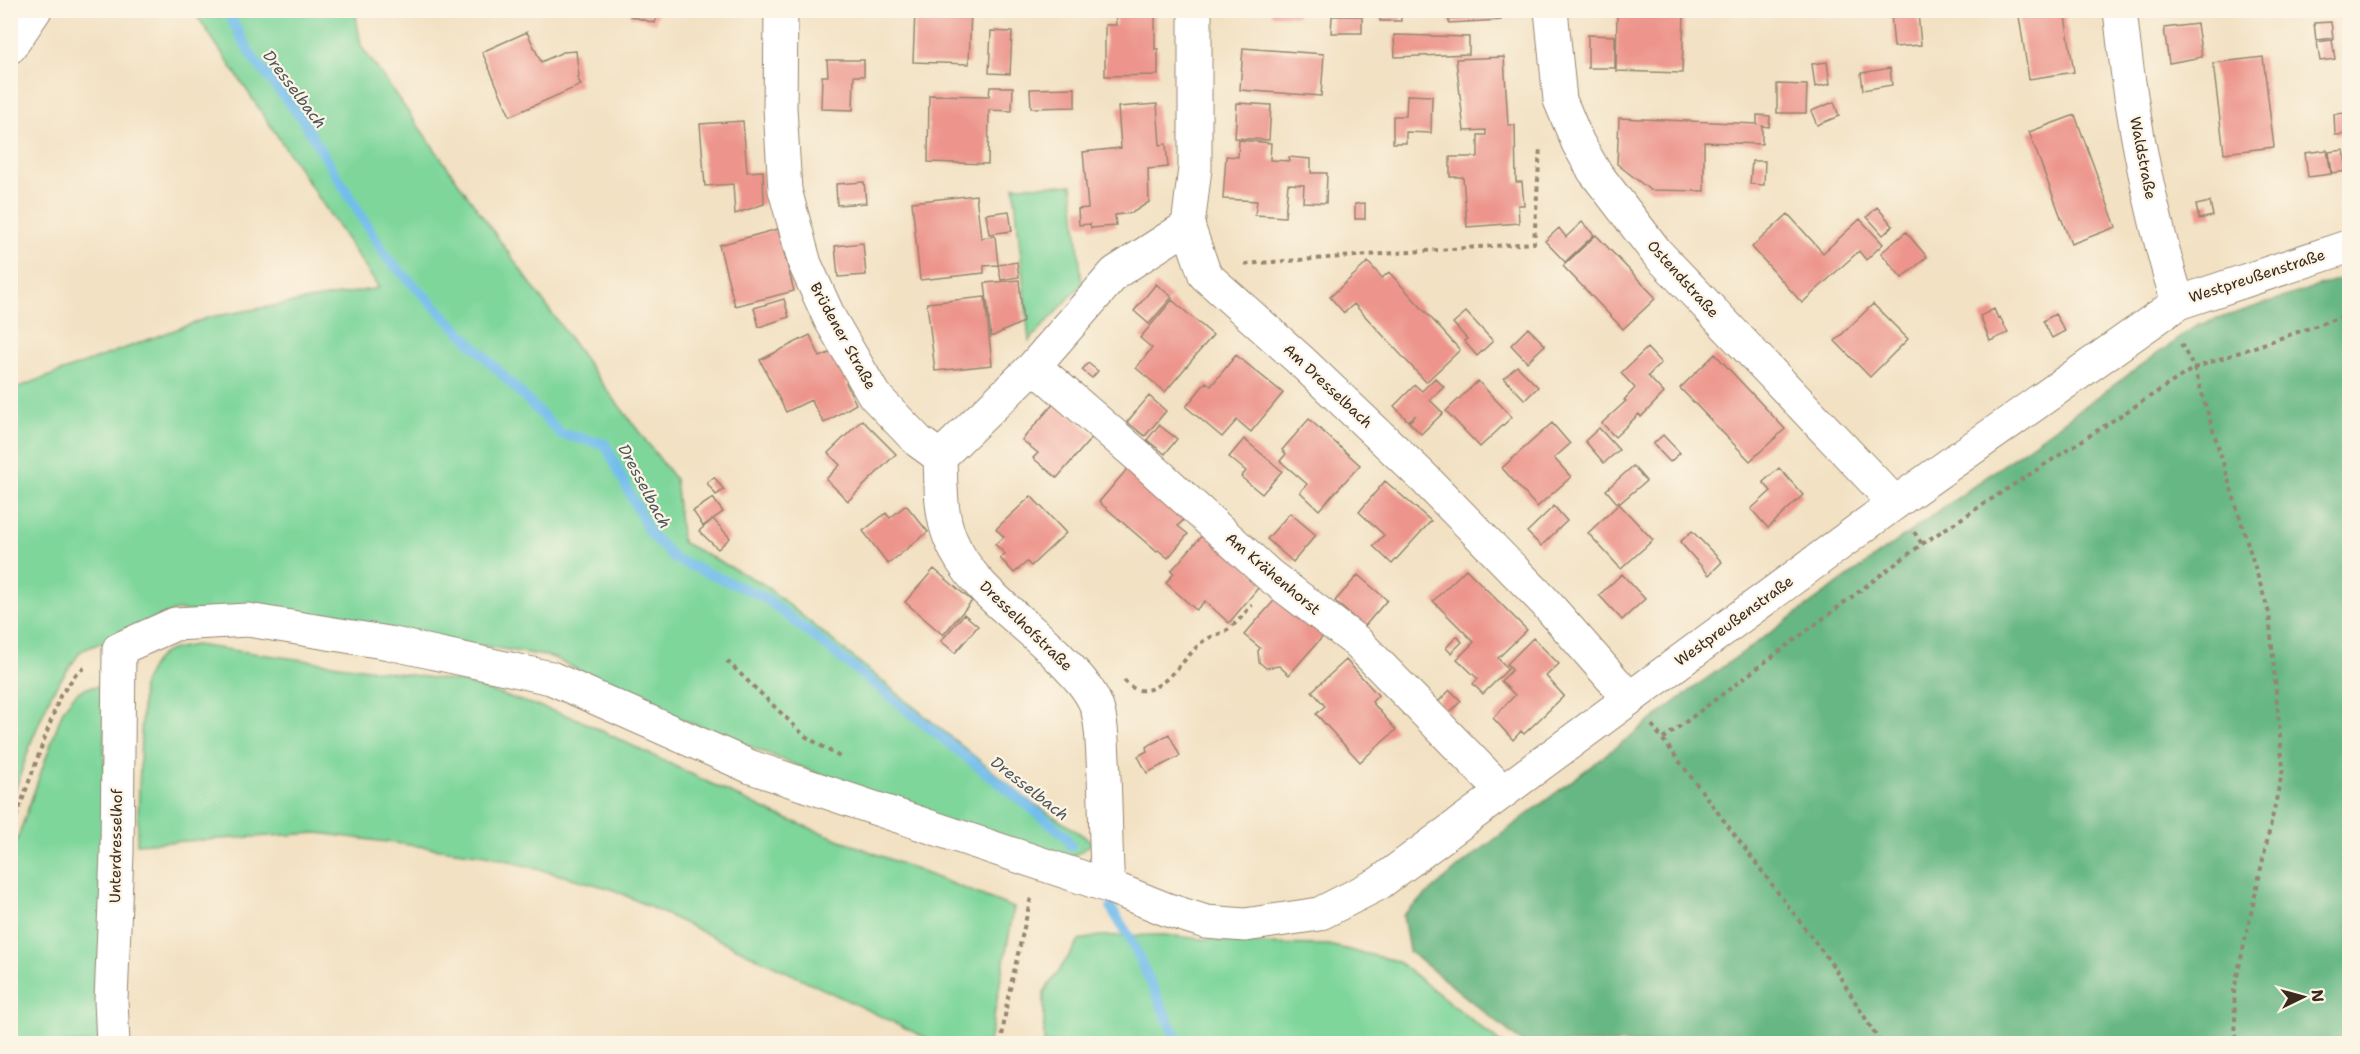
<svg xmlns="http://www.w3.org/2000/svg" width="2360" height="1054" viewBox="0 0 2360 1054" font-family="'Shantell Sans',sans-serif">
  <rect width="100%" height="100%" fill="#fcf5e5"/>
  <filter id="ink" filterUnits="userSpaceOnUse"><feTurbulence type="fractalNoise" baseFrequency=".0167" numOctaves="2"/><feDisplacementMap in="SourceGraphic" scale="12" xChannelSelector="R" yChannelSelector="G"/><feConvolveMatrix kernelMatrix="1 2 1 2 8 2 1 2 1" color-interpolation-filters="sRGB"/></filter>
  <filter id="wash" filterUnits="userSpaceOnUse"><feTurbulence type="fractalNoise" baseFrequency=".008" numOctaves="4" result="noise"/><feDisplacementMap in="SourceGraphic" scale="24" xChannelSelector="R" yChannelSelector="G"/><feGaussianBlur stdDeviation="1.35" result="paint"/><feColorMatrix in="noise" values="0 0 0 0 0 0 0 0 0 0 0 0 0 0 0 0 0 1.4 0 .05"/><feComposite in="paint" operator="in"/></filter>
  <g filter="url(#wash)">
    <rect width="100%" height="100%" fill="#f2e1c3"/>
    <!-- green -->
    <path fill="#7ed69b" stroke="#5c805c" stroke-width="1.5" d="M355,10L361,46L598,378L675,479L682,542L763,584L1028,800L1093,842C1071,863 1056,859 1028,857L665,713L552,657L379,629L177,610L81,651L52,692L32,740L11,802V390L210,317L379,288L200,20L191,11Z
      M1072,185L1082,284L1029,341L1014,186Z
      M195,645L461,682L575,718L774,814L1014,908L989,1043H937L612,889L486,855L318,833L137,844L143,683C159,651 161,651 195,645Z
      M104,686L106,1043L11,1044V857L63,710C77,690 80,687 104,686Z
      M1165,935L1248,944L1328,945L1397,961L1501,1043H1044V992L1080,940L1100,936Z"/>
    <!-- forest -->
    <path fill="#66b783" stroke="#507050" stroke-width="1.5" d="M2349,276V1043H1523L1409,951L1403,915L1461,865L1699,684L2196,326Z"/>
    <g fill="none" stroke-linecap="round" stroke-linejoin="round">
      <!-- stream -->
      <path stroke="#73bdec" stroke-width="10" d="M226,10L253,58L302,119L387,258L561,434L605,444L649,532L675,559L764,597L1064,834L1071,846
        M1111,908L1130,938L1179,1044"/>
    </g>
    <g id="blocks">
      <!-- building -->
      <path fill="#ed958c" d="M631,10H659L655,23L630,16Z
        M915,10H971L969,64L913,62Z
        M1115,10H1162V14H1155V49H1158V75L1105,76V25H1116Z
        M1271,10H1297V16L1271,15Z
        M1380,10H1401V21H1380Z
        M1448,10H1500L1501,20L1449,23Z
        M1630,10H1687L1686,14L1684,13L1682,73L1616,71L1617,12H1630Z
        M2018,10H2064L2074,72L2029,79Z
        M1918,13L1921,45L1894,47L1891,15Z
        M1332,16H1362V33H1331Z
        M2345,18H2349V37H2346Z
        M2331,22L2333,38L2316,40L2314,23Z
        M2197,24L2202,57L2169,63L2164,28Z
        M991,31L1012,32L1010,74L989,73Z
        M527,32L541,62L563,52L576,51L579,77H577L581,85L510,116L482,52Z
        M1394,35L1469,37V54L1395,57Z
        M1588,35L1615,36V68H1588Z
        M2332,40L2335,59L2320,61L2317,42Z
        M1243,48L1324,54L1321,96L1240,90Z
        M1504,57L1508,125H1515L1516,182H1522L1524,205H1518L1519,223L1467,227L1463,177H1450V157H1478V135H1486V130L1464,131L1456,59Z
        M2263,57L2274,147L2224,153L2213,63Z
        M827,60H864V76H854L853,110L821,109L822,76H828Z
        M1827,62L1830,84L1815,87L1812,64Z
        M1890,68L1892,85L1863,90L1861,73Z
        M1777,84L1807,85L1806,113H1777Z
        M990,87H1013L1012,111L989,110L988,164L928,162L929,95L989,96Z
        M1075,88V107L1031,108L1030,89Z
        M1407,95L1432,96L1431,133L1406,132V143H1393V116H1406Z
        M1834,102L1839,116L1817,125L1811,111Z
        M1237,103L1271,105L1269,140L1235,138Z
        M1157,104L1160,145L1166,144L1168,167L1148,169L1149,202L1132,213L1115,215L1116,226L1091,228L1090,224L1079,225L1078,209L1088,208L1083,152L1121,148L1118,107Z
        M2347,113L2349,134L2335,135L2334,114Z
        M1757,115L1770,116L1769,127L1762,126V144L1704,142V191L1650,190L1617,164L1619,118L1757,124Z
        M2075,115L2116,227L2071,244L2029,132Z
        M743,121L747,172L763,171L764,204L735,214L733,184L705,186L700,124Z
        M1239,140L1271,143L1270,160L1290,161L1289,157L1311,159V173H1327L1326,203L1303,202L1304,185L1288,184L1285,217L1255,215L1257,201L1223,199L1226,156L1238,157Z
        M2327,150L2331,174L2308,177L2305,153Z
        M2344,150L2347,171L2332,173L2329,152Z
        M1752,161H1765L1764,185L1750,184Z
        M864,182L866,203L837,205L836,184Z
        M976,195L981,238L995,236L998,265L984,266V273L920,280L912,202Z
        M2210,202L2213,216L2199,219L2196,205Z
        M1365,203V219H1355V204Z
        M1877,207L1893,226L1883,235L1867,217Z
        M1009,211L1012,231L989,234L986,214Z
        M1788,214L1823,253L1860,219L1883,244L1866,260L1859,251L1802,303L1752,247Z
        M1582,222L1594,235L1565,262L1545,241L1559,228L1566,237Z
        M778,229L794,291L735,306L719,245Z
        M1906,232L1927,257L1902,278L1881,253Z
        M1596,235L1656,298L1623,329L1563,266Z
        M863,243L866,275L838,277L835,246Z
        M1017,262L1019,277L1001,280L998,265Z
        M1368,262L1382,278L1389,272L1460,350L1426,382L1354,304L1344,313L1330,297Z
        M1019,280L1023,322L991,337L985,283Z
        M1156,284L1172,297L1149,324L1134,311Z
        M985,297L992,365L935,371L927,303Z
        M784,299L789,317L759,327L754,308Z
        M1172,300L1213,335L1165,392L1136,368L1152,348L1140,338Z
        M1873,304L1908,339L1870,377L1835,341Z
        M1994,309L1998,318L2000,317L2008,333L1990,341L1980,316Z
        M1466,312L1493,341L1477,356L1464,341L1467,339L1453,323Z
        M2055,314L2065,331L2052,338L2043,321Z
        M1528,328L1545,345L1527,362L1511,345Z
        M810,335L820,357L836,350L851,380L846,383L856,404L824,423L811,400L786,412L760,360Z
        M1647,348L1661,363L1648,376L1664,393L1641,417L1639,414L1615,437L1602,423L1626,401L1624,400L1635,388L1621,373Z
        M1715,354L1785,429L1750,461L1680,388Z
        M1236,355L1283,393L1251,432L1237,420L1222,437L1186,407L1206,382L1211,386Z
        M1088,363L1098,371L1092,378L1082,370Z
        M1517,366L1538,387L1525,400L1504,378Z
        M1435,378L1444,387L1430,400L1443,413L1421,434L1409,422L1416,415L1408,421L1394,406L1415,385L1422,391Z
        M1478,381L1512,417L1480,447L1446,411Z
        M1149,396L1166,411L1145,436L1127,422Z
        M1055,402L1094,435L1057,478L1033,458L1038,453L1022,440Z
        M1309,419L1360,465L1319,510L1300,492L1307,484L1280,461L1286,454L1282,450Z
        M862,420L896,454L848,501L826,479L840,465L828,453Z
        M1552,423L1570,444L1554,458L1571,477L1537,507L1502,468Z
        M1159,425L1177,439L1165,454L1147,440Z
        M1599,428L1619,450L1604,463L1585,441Z
        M1663,435L1680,453L1670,462L1653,444Z
        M1244,439L1282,471L1262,494L1241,477L1246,471L1229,457Z
        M1633,466L1646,481L1620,503L1619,501L1617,503L1606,490Z
        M1128,468L1186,517L1178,526L1188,534L1168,558L1158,550L1157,552L1099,502Z
        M1779,468L1803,495L1768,528L1751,509L1771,491L1763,482Z
        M714,477L724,490L716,495L707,483Z
        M1385,481L1431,521L1392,564L1373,546L1384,535L1359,512Z
        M1031,496L1066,533L1031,566L1027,562L1014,573L1000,558L1005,554L995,544L1004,537L996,529Z
        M713,498L723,512L713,519L730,538L718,549L699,531L713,519L703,526L693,511Z
        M1619,504L1653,540L1621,569L1588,533Z
        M906,505L928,532L888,564L863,531L886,513L890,518Z
        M1554,506L1567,521L1541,546L1527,532Z
        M1290,513L1316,535L1293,562L1267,539Z
        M1206,531L1264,581L1229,623L1205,601L1196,610L1166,583L1174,573L1171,571Z
        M1692,531L1722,562L1709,575L1680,542Z
        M934,569L972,601L943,635L905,602Z
        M1466,569L1527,630L1498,658L1508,669L1483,694L1473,684L1478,679L1457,659L1474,642L1433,601Z
        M1622,574L1645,599L1622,620L1599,595Z
        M1358,575L1387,600L1364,627L1335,601Z
        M1280,594L1325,634L1289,675L1279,666L1266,668L1259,662L1258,651L1260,648L1244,635Z
        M964,614L978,626L955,653L941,641Z
        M1457,636L1462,642L1451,653L1446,648Z
        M1533,638L1559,664L1546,676L1564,696L1524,734L1521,731L1513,740L1493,718L1515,695L1501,681L1512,670L1507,664Z
        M1346,660L1378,695L1372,702L1396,730L1360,762L1316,714L1325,706L1312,691Z
        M1450,690L1461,701L1449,713L1438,702Z
        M1169,734L1180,756L1147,773L1138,756L1147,751L1146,747Z"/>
    </g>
  </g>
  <g filter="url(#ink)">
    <use href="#blocks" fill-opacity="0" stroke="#968670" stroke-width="1.5"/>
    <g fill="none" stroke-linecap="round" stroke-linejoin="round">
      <!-- minor casing -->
      <g stroke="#968670" stroke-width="35">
        <path id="minor" d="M781,10L780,108L785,190L805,264L830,319L874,395L918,441L940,457
          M1195,10V168L1188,226L1205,275L1299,359L1423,477L1544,601L1629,698
          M1551,10L1560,100L1578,143L1594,171L1657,253L1895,503
          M2120,10C2130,109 2149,208 2178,303
          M10,47L35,10
          M1034,366L1137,455L1269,575L1356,641L1503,792
          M1108,886C1105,844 1106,801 1103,759C1102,742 1102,721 1096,705C1088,685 1071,670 1057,655C1021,618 970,588 950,538C940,513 941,484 940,457L1034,366L1115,273L1188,226
          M113,1044L111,1000L117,853L119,649L175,624L248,620L389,643L551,678L751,767L1108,886L1168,910L1206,922L1245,925L1319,914L1378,884L1895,503L2178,303L2350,246"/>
      </g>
      <!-- path -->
      <path stroke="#968670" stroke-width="4" stroke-dasharray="4.5 4.5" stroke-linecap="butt" d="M1245,264L1534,243L1540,147
        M2181,344L2194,368L2269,613L2283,769L2234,990L2236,1044
        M1914,532L1922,544
        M727,661L805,736L843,759
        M1124,680C1151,713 1183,658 1201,643C1207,637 1218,635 1226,631C1236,624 1244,614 1252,605
        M1652,725L1834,967L1881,1044
        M1663,739L1922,544L2194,368L2350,314
        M10,834L60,696L77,673L85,667
        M1001,1044L1007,1002L1031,897"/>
      <!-- minor -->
      <use href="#minor" stroke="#fff" stroke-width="33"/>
    </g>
  </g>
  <g text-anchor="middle" stroke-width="4.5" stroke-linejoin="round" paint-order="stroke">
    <!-- street labels -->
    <g font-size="15" fill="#3b2a1e" stroke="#fcf5e5">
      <text transform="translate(2143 158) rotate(79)" y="5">Waldstraße</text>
      <text transform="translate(2257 276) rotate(-18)" y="5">Westpreußenstraße</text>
      <text transform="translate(1683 279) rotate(48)" y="5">Ostendstraße</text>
      <text transform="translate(843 336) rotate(61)" y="5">Brüdener Straße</text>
      <text transform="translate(1328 386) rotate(43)" y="5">Am Dresselbach</text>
      <text transform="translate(1273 574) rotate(40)" y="5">Am Krähenhorst</text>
      <text transform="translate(1734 621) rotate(-36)" y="5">Westpreußenstraße</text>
      <text transform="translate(1026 626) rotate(44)" y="5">Dresselhofstraße</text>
      <text transform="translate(116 846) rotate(-89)" y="5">Unterdresselhof</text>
    </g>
    <!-- water labels -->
    <g font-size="16" font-style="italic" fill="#4c565c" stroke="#fcf5e5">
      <text transform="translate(295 89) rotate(53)" y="6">Dresselbach</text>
      <text transform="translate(645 486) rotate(62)" y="6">Dresselbach</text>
      <text transform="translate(1030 788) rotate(38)" y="6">Dresselbach</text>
    </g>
  </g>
  <!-- margin -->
  <rect width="2360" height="1054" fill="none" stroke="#fcf5e5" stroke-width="36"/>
  <!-- north arrow -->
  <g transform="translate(2303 997) rotate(85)" stroke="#fcf5e5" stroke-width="4.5" paint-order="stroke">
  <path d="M0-4.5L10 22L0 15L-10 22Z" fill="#3b2a1e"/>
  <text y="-9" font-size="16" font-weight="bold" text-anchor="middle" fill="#3b2a1e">N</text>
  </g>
</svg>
